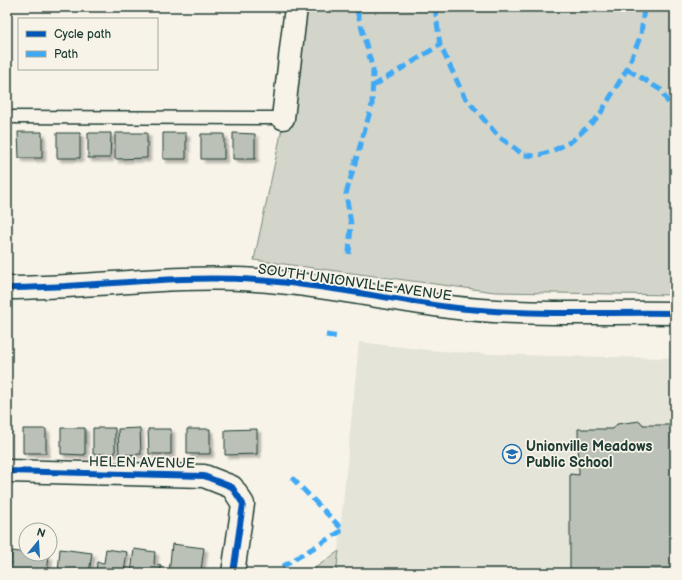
<svg xmlns="http://www.w3.org/2000/svg" width="682" height="580" viewBox="0 0 682 580" font-family="'Balsamiq Sans',sans-serif">
  <defs>
    <filter id="shadow"><feDropShadow dx="3.5" dy="3.5" stdDeviation="1" flood-color="#0004"/></filter>
  </defs>
  <rect width="100%" height="100%" fill="#f7f3e8"/>
  <filter id="ink" filterUnits="userSpaceOnUse"><feTurbulence type="fractalNoise" baseFrequency=".025" numOctaves="2"/><feDisplacementMap in="SourceGraphic" scale="8" xChannelSelector="R" yChannelSelector="G"/><feConvolveMatrix kernelMatrix="1 2 1 2 8 2 1 2 1" color-interpolation-filters="sRGB"/></filter>
  <g filter="url(#ink)">
    <!-- built -->
    <path fill="#e5e4d9" d="M359,342L427,350L470,353L552,356L675,358V573H336Z"/>
    <!-- green -->
    <path fill="#d3d5ca" stroke="#79897f" d="M308,7H675V295L495,292L254,260Z
      M339,551L336,573H308Z"/>
    <!-- building -->
    <path fill="#bbc1b6" stroke="#1f3d34" filter="url(#shadow)" d="M18,132H42V158H19Z
      M57,133H80V158H57Z
      M88,133H111L110,158H88Z
      M115,133H147V158L115,159Z
      M163,133H186V159H163Z
      M233,133L255,134V159H233Z
      M201,134H224V159H201Z
      M640,421L643,425H675V573H570V474L579,475L578,429H613L617,424Z
      M7,428H8V454H7Z
      M61,428H85V455L61,454Z
      M93,428H115V454H93Z
      M140,428L141,454L119,455L118,429Z
      M23,429H46V453H23Z
      M148,429H171V454H149Z
      M187,429H210V454H187Z
      M257,429V454L225,455V430Z
      M172,544L204,548L201,570H199V573H169Z
      M60,549L92,553L89,573H58Z
      M106,549L127,552L124,573H96L97,562L104,563Z
      M134,549L155,552L154,564L161,566L160,573H131Z
      M12,551L49,556L47,573H10Z"/>
    <g fill="none" stroke-linecap="round" stroke-linejoin="round">
      <!-- lane casing -->
      <g stroke="#1f3d34" stroke-width="15">
        <path id="lane" d="M7,117L283,118"/>
      </g>
      <!-- street casing -->
      <g stroke="#1f3d34" stroke-width="25">
        <path id="street" d="M283,118L296,7
          M7,471L204,476L232,487L243,504L233,573"/>
      </g>
      <!-- secondary casing -->
      <g stroke="#1f3d34" stroke-width="25">
        <path id="secondary" d="M7,288C90,288 173,274 256,280C321,284 385,299 449,307C523,316 600,312 675,313"/>
      </g>
      <!-- lane -->
      <use href="#lane" stroke="#f7f3e8" stroke-width="12"/>
      <!-- street -->
      <use href="#street" stroke="#f7f3e8" stroke-width="22"/>
      <!-- secondary -->
      <use href="#secondary" stroke="#f7f3e8" stroke-width="22"/>
      <!-- quiet -->
      <path stroke="#3fa9f5" stroke-width="5" stroke-dasharray="10 5" stroke-linecap="butt" d="M435,7L440,45L464,96L498,136L524,155L536,156L552,151L572,141L599,116L627,69L641,35L644,7
        M627,69L661,90L675,115
        M373,86L440,45
        M349,254L351,224L346,194L372,105L373,70L356,7
        M326,335L339,337
        M282,567L343,530L292,478"/>
      <!-- cycleway casing -->
      <g stroke="#f7f3e8" stroke-width="8">
        <path id="cycleway" d="M7,288C90,288 173,274 256,280C321,284 385,299 449,307C523,316 600,312 675,313
          M7,471L204,476L232,487L243,504L233,573"/>
      </g>
      <!-- cycleway -->
      <use href="#cycleway" stroke="#0057b8" stroke-width="6"/>
    </g>
  </g>
  <!-- icons -->
  <defs>
    <g id="school-ring" transform="scale(1)"><circle r="9.5" fill="#f7f3e8" stroke="#1f6fb2" stroke-width="1.5"/><path d="M0-5L7-2L0 1L-7-2ZM-4 1L0 2.5L4 1V4Q0 6-4 4Z" fill="#1f6fb2"/></g>
  </defs>
  <g fill-rule="evenodd">
    <use href="#school-ring" x="512" y="454"/>
  </g>
  <g text-anchor="middle" stroke-width="3.5" stroke-linejoin="round" paint-order="stroke">
    <!-- street labels -->
    <g font-size="14" fill="#1f3d34" stroke="#f7f3e8">
      <text transform="translate(355 282) rotate(8)" y="5">SOUTH UNIONVILLE AVENUE</text>
      <text transform="translate(142 462) rotate(1)" y="5">HELEN AVENUE</text>
    </g>
    <!-- poi labels -->
    <g font-size="14" font-weight="bold" fill="#1f3d34" stroke="#f7f3e8" text-anchor="start">
      <text x="526" y="451">Unionville Meadows<tspan x="526" dy="16">Public School</tspan></text>
    </g>
  </g>
  <!-- margin -->
  <rect width="682" height="580" fill="none" stroke="#f7f3e8" stroke-width="24"/>
  <rect x="12" y="12" width="658" height="556" fill="none" stroke="#1f3d34" stroke-width="1.5" filter="url(#ink)"/>
  <!-- legend -->
  <rect x="18" y="18" width="140" height="52" fill="#f7f3e8" stroke="#a1aaa0"/>
  <rect x="26" y="31" width="20" height="6" fill="#0057b8" stroke="#a1aaa0"/>
  <text x="54" y="38" font-size="12" fill="#1f3d34">Cycle path</text>
  <rect x="26" y="51" width="20" height="6" fill="#3fa9f5" stroke="#a1aaa0"/>
  <text x="54" y="58" font-size="12" fill="#1f3d34">Path</text>
  <!-- north arrow -->
  <g transform="translate(38 542) rotate(18)"><circle r="19" fill="#f7f3e8" stroke="#a1aaa0"/>
  <path d="M0-3L7 15L0 10L-7 15Z" fill="#1f6fb2"/>
  <text y="-6" font-size="11" font-weight="bold" text-anchor="middle" fill="#1f3d34">N</text>
  </g>
</svg>
